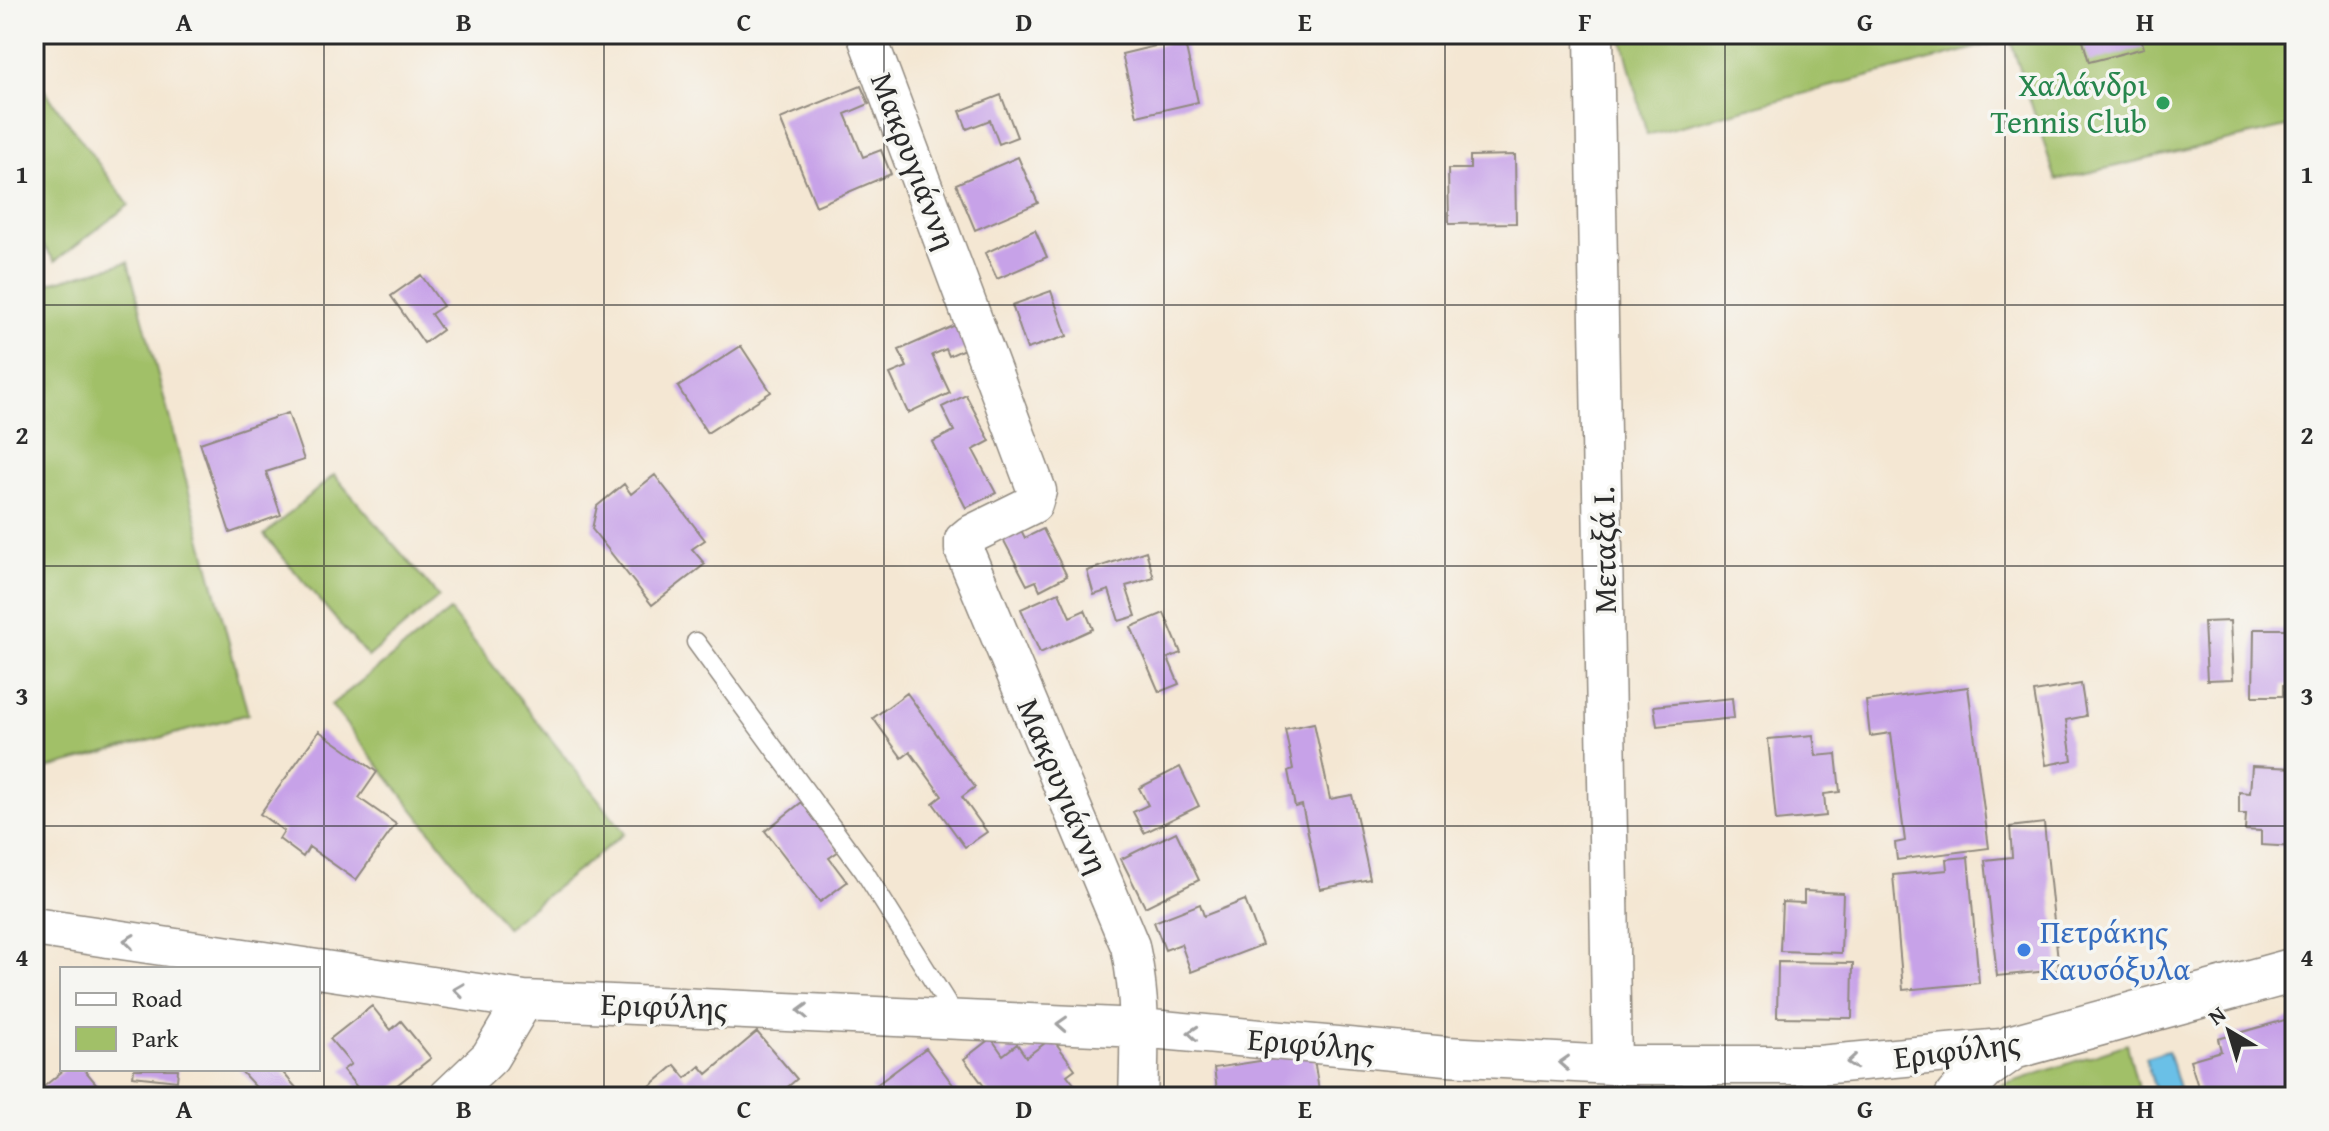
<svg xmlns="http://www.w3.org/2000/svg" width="2329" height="1131" viewBox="0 0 2329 1131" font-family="'Gentium Book Plus',serif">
  <rect width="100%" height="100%" fill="#f6f6f2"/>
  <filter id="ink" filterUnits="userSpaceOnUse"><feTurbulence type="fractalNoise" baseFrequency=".0125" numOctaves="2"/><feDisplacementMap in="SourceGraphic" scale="16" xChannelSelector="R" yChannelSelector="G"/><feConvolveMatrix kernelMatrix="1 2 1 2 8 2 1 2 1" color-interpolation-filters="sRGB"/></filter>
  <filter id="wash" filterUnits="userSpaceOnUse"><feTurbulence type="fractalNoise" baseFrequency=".006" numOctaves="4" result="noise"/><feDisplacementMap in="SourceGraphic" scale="32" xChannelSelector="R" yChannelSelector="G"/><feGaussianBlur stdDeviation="1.8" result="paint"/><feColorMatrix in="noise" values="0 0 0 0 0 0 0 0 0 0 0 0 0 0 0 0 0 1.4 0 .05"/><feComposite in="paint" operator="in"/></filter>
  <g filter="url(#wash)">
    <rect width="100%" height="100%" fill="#f4e7d3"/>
    <!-- green -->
    <path fill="#a1c068" stroke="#66764a" stroke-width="2" d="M1621,34H2295V125L2056,180L2010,39L1647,135Z
      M34,76L129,205L55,261L34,233Z
      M128,262L248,714L34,772V287Z
      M334,475L439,597L368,657L264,535Z
      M450,611L625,833L506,927L331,705Z
      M2127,1044L2140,1097H1983L1988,1090Z"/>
    <!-- water -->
    <path fill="#6ac0e7" stroke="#4a7689" stroke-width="2" d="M2168,1051L2179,1088L2157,1095L2145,1058Z"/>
    <g id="blocks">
      <!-- building -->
      <path fill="#c7a2e8" d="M2081,34H2140L2144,48L2089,62Z
        M1184,39L1198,102L1137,116L1122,54Z
        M861,86L869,104L845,114L863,157L881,150L891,174L816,206L780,119Z
        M1001,95L1017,137L999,144L990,120L967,129L960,111Z
        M1515,155L1516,223L1449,224L1448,169H1470V156Z
        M1018,157L1038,203L975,230L956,184Z
        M1035,230L1047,257L997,279L985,253Z
        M421,275L443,306L431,314L442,330L424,343L391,296Z
        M1051,291L1067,336L1027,349L1012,305Z
        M960,323L971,346L949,356L946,349L932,355L950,393L908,413L890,374L907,367L899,350Z
        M741,346L771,392L707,433L678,387Z
        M966,395L990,441L973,450L996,493L966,508L932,442L954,431L942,407Z
        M288,413L304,460L266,472L281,515L230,533L200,443Z
        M655,475L705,540L692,549L705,564L652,605L592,529L597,506L624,484L631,494Z
        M1043,529L1067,576L1040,590L1036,581L1027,585L1003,539L1021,530L1025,538Z
        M1146,551L1154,578L1126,586L1136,616L1119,621L1109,590L1094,595L1087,571Z
        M1059,592L1070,617L1085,610L1093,629L1040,653L1021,609Z
        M1164,613L1181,653L1168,658L1179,684L1159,692L1131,627Z
        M2230,621L2233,679L2207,680L2204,622Z
        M2254,629H2295V685H2283V696H2253Z
        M2081,684L2086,716L2066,720L2072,760L2046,765L2034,692Z
        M1968,687L1989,848L1897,860L1895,843L1905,841L1891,733L1870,736L1866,701Z
        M907,693L975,787L962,797L987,832L965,847L933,803L942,796L910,752L902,758L873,718Z
        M1732,698L1734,718L1657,726L1654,706Z
        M1314,723L1330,799L1352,795L1370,879L1320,889L1302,805L1295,807L1288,771L1293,769L1285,729Z
        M319,731L377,772L359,798L396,824L356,880L309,847L303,857L279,839L284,831L260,814Z
        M1813,735L1816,756L1836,754L1840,792L1824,794L1826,816L1776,821L1768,739Z
        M2252,766L2295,768V847L2261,845V831L2245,830L2246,814H2239V792L2250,793Z
        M1180,767L1199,806L1144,833L1133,812L1148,805L1139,788Z
        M802,802L839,851L829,858L847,882L820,902L765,831Z
        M2044,823L2059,970L1997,976L1985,860L2012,857L2010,827Z
        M1176,832L1199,880L1145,907L1121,859Z
        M1968,857L1979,983L1903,990L1893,875L1947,870L1946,859Z
        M1804,891L1843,893L1841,953L1780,951L1782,902L1804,903Z
        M1245,900L1262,945L1191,972L1181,944L1165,950L1154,922L1200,904L1204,916Z
        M1778,962L1853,963L1852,1018L1777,1017Z
        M372,1006L391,1030L401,1021L431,1058L382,1097H365L343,1070L351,1064L330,1039Z
        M2295,1017L2293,1097L2254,1094L2239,1097H2201L2190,1060L2221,1051L2218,1039Z
        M757,1032L797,1079L776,1097H637L675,1065L686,1078L700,1066L707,1074Z
        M991,1038L1003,1055L1017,1044L1026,1057L1052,1038L1075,1069L1067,1075L1081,1093L1076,1097H992L964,1059Z
        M926,1048L962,1097H877L871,1089Z
        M1313,1053L1320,1097H1218L1214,1068Z
        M65,1069H84L107,1097L112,1093L115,1097H48L41,1089Z
        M134,1069H178L177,1081L133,1076Z
        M239,1069H280L304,1097H265Z
        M1649,1072L1655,1097H1615L1611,1082Z"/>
    </g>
  </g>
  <g filter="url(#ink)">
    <use href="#blocks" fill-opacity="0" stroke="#90897f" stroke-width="2"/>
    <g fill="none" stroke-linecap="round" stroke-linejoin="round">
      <!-- service casing -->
      <g stroke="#90897f" stroke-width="21">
        <path id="service" d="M696,642L864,871L957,1019"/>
      </g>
      <!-- minor casing -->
      <g stroke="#90897f" stroke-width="41">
        <path id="minor" d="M866,34L1037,491L1033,504L970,535L964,540V550L1130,946C1141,996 1140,1046 1138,1097
          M1594,34L1612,1065
          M34,927L317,969
          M318,969L524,1000L1140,1028L1447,1056L1612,1065H1819L2013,1047
          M448,1097L490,1057L524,1000"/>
      </g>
      <!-- tertiary casing -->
      <g stroke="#90897f" stroke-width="47">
        <path id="tertiary" d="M1957,1097L1985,1067L2013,1047L2295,970"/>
      </g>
      <!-- service -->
      <use href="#service" stroke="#fff" stroke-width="18"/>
      <!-- minor -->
      <use href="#minor" stroke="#fff" stroke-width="38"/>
      <!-- tertiary -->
      <use href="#tertiary" stroke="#fff" stroke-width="44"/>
    </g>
    <!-- one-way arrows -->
    <defs><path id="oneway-chevron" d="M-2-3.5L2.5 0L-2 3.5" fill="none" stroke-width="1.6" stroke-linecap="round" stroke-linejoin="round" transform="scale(2)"/></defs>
    <g stroke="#a0a0a0">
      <use href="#oneway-chevron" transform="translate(129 941) rotate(-172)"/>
      <use href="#oneway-chevron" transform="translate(459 990) rotate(-172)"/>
      <use href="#oneway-chevron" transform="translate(803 1011) rotate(-178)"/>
      <use href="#oneway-chevron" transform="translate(1062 1024) rotate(-177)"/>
      <use href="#oneway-chevron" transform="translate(1193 1033) rotate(-175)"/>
      <use href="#oneway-chevron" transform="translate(1852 1062) rotate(175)"/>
      <use href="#oneway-chevron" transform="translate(1564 1063) rotate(-177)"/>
    </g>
  </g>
  <!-- grid -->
  <path fill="none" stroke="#2b2b2b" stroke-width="2" stroke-opacity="0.55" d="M324,34V1097M604,34V1097M884,34V1097M1164,34V1097M1445,34V1097M1725,34V1097M2005,34V1097M34,305H2295M34,566H2295M34,826H2295"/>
  <!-- markers -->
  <circle fill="#2e9e5b" stroke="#f6f6f2" stroke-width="3" cx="2163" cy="103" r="8"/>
  <circle fill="#3f7fe0" stroke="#f6f6f2" stroke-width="3" cx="2024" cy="950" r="8"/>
  <g text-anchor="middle" stroke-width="7" stroke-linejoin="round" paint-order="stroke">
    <!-- leisure labels -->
    <g font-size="32" fill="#27864d" stroke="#f6f6f2" text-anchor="end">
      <text x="2147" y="96">Χαλάνδρι<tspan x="2147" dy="37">Tennis Club</tspan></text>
    </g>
    <!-- street labels -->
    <g font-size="32" fill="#2b2b2b" stroke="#f6f6f2">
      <text transform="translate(914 161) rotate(69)" y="11">Μακρυγιάννη</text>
      <text transform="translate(1604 550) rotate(-91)" y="11">Μεταξά Ι.</text>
      <text transform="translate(1063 786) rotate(67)" y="11">Μακρυγιάννη</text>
      <text transform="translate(664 1006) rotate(2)" y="11">Εριφύλης</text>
      <text transform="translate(1311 1044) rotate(5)" y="11">Εριφύλης</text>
      <text transform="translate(1957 1050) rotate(-7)" y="11">Εριφύλης</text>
    </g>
    <!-- shop labels -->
    <g font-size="32" fill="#366cbe" stroke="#f6f6f2" text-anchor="start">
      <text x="2040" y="943">Πετράκης<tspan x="2040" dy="37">Καυσόξυλα</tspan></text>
    </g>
  </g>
  <!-- margin -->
  <rect width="2329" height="1131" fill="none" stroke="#f6f6f2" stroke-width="88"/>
  <!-- legend -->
  <rect x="60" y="967" width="260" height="104" fill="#f6f6f2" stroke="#a5a5a2" stroke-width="2"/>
  <rect x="76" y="993" width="40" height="12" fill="#ffffff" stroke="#a5a5a2" stroke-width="2"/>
  <text x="132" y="1007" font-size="24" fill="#2b2b2b">Road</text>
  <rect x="76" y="1027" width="40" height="24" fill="#a1c068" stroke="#a5a5a2" stroke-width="2"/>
  <text x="132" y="1047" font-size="24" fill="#2b2b2b">Park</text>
  <!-- north arrow -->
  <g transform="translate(2229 1031) rotate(322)" stroke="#f6f6f2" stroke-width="6" paint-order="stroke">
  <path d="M0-6L14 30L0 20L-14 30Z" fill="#2b2b2b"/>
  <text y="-12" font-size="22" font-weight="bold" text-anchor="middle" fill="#2b2b2b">N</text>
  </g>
  <rect x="44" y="44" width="2241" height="1043" fill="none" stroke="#2b2b2b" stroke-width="3"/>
  <g font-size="26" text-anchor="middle" font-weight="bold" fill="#2b2b2b">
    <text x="184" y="31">A</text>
    <text x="464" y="31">B</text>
    <text x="744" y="31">C</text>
    <text x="1024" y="31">D</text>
    <text x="1305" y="31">E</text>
    <text x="1585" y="31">F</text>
    <text x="1865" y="31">G</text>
    <text x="2145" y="31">H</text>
    <text x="22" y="183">1</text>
    <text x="2307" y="183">1</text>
    <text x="22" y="444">2</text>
    <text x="2307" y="444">2</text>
    <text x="22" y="705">3</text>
    <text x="2307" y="705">3</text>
    <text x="22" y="966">4</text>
    <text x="2307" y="966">4</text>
    <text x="184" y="1118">A</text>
    <text x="464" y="1118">B</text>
    <text x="744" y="1118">C</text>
    <text x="1024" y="1118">D</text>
    <text x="1305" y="1118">E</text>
    <text x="1585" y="1118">F</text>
    <text x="1865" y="1118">G</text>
    <text x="2145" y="1118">H</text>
  </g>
</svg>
